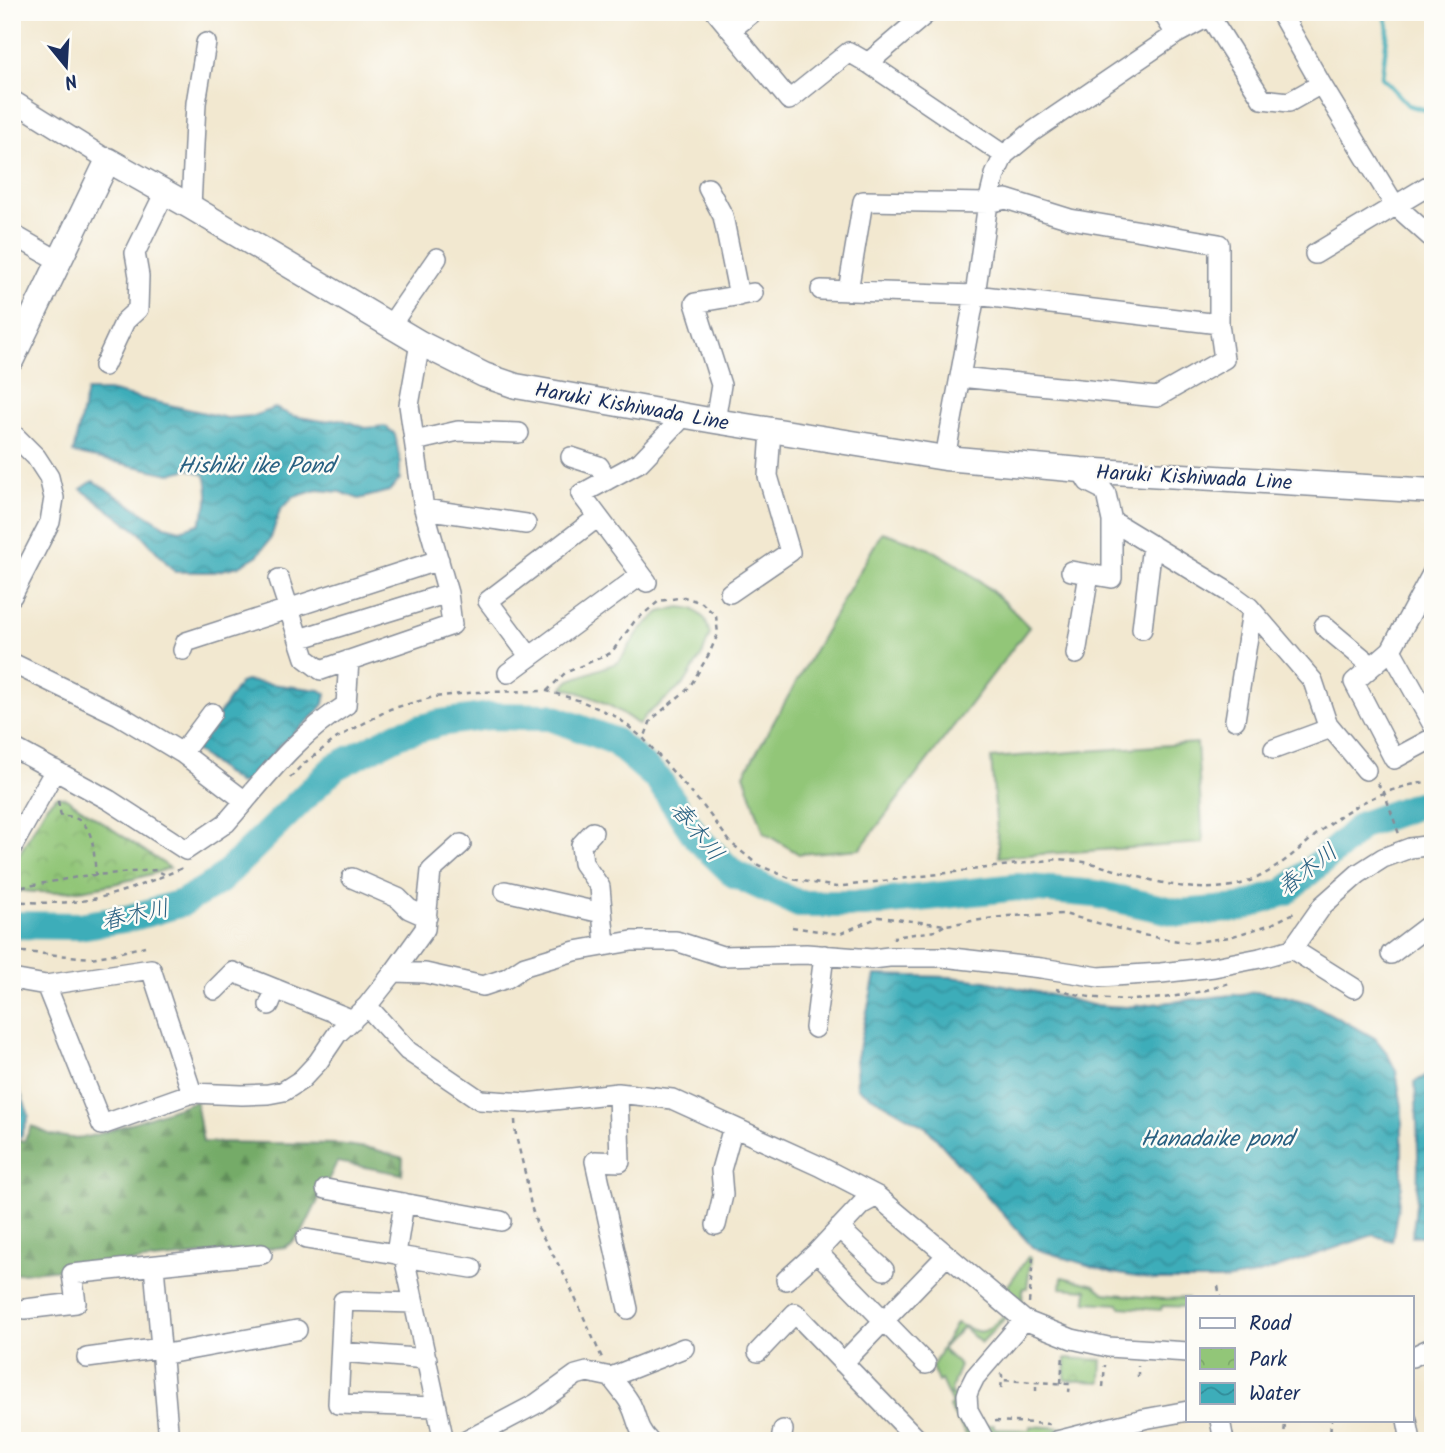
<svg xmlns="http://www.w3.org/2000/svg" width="1445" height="1453" viewBox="0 0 1445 1453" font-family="Kalam,'Klee One',sans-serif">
  <defs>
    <pattern id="forest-firs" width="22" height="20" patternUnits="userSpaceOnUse" patternTransform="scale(1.75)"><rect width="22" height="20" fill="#75ab68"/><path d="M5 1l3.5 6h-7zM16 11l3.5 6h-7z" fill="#5f8c59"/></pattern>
    <pattern id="park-crowns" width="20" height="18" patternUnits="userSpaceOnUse" patternTransform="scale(1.75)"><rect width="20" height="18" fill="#92c678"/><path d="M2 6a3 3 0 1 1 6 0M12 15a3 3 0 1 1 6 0" fill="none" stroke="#7daa6a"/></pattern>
    <pattern id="water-waves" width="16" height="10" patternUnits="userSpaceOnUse" patternTransform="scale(1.75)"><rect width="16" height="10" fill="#3dadb9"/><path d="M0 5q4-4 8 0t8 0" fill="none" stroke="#328d9a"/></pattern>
  </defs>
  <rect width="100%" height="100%" fill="#fdfcf7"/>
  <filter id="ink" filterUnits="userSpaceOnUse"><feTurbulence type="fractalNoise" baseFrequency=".0143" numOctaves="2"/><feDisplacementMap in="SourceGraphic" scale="14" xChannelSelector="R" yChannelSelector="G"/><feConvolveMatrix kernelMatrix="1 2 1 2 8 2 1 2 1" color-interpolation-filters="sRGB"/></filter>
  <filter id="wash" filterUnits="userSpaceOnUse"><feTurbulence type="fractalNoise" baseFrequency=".00686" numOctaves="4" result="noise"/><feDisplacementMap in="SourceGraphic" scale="28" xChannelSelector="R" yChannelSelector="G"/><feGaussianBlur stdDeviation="1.57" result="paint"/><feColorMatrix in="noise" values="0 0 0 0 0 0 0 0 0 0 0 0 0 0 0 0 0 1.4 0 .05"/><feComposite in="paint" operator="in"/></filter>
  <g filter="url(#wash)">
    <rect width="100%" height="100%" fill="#f2e8d0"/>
    <!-- grass -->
    <path fill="#92c678" stroke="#567a6b" stroke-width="2" d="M882,532C900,538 918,543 934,551C971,570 1001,597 1029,627L860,849L799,854L764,833L744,774Z
      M680,607L693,609L705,619L710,634L703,653L684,684L645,716L639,725C613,705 594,697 563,687L570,680L619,662L640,630L660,612Z
      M1197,743L1203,843L999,857L991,758Z
      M1028,1257L1031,1258L1027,1288H1023L1022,1302H1012L1002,1294Z
      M1062,1277L1094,1285L1104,1293L1162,1299L1188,1298V1307L1162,1306L1161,1310L1120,1307L1119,1304L1086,1302L1087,1290L1061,1288Z
      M1006,1314V1317L981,1343L963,1327L942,1349L960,1366L955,1378L950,1395L962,1397L978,1441H970L949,1407L952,1404L941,1380L938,1382L932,1367L956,1323C986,1336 981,1335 1006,1314Z
      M984,1425H994V1429L1030,1430L1031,1426L1062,1428V1430L1025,1441H992Z"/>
    <!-- forest -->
    <path fill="url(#forest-firs)" stroke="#486d63" stroke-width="2" d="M196,1101L203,1142L338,1144L374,1149L403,1158L402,1174L337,1162L303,1231L294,1241L285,1247L12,1274V1140L24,1141L32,1126L51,1135L72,1138L87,1137L105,1132Z"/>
    <!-- park -->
    <path fill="url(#park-crowns)" stroke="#567a6b" stroke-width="2" d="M57,796L66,798L170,868C122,884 62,899 12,889V867L47,805Z
      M1066,1358L1102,1360L1101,1382L1065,1380Z"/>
    <!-- water -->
    <path fill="url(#water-waves)" stroke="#2c6e8c" stroke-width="2" d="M87,391H108L227,418L253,416L275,408L293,416L323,421L340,419L366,428L385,426L395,434L400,461V479L389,491L359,499L340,492L317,490L294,497L280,510L271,538L258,555L239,566L214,572H175L140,533L81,489L93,481L165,526L180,530L199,524C208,504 211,497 205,475L189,469L170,474L73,453Z
      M246,681L320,690L326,694L324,704L315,715L280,745L251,781L239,784L195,750L240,683Z
      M875,975L950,977L985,981L1065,998L1092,1005L1126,1007L1258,992L1281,995L1310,1003L1375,1038L1387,1053L1396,1071L1402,1106V1184L1392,1241L1373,1235L1256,1275L1224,1280H1155L1113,1273L1033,1248L927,1128L857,1088L856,1062Z
      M12,1071L29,1115L21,1137L12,1136Z
      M1430,1073L1433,1075V1236H1412C1421,1182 1418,1137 1415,1082Z"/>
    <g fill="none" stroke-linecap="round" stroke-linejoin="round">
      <!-- stream -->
      <path stroke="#3dadb9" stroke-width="4.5" d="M1385,12L1388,28L1382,77L1408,105L1433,112"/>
      <!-- river -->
      <path stroke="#3dadb9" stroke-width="28" d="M12,925L79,926L130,918L182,903L219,881L335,767L400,734L440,723L489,716L550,717L614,741L658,779L697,838L734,874L799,904H864L1017,887L1096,894L1181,913L1240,908L1285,892L1341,845L1362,825L1418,805L1433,804"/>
    </g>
  </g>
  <g filter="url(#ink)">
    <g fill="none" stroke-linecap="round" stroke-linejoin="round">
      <!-- minor casing -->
      <g stroke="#868c97" stroke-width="22">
        <path id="minor" d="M716,12L789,100L849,52L868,63L1004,155
          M1162,12L1176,34
          M1207,12L1262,99L1289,102L1321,84
          M1280,12L1321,84L1394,204L1433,239
          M731,30L753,12
          M868,63L928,12
          M12,100L108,160
          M708,188L723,216L739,296
          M191,207L196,103L206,43
          M12,234L59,261
          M1315,254L1433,183
          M821,290L975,295L1219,324
          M848,291L863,201L988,203L1006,199L1070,219L1219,244V324L1224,359L1157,397L960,377
          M390,326L437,258
          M104,366L125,321L138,309L139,276L135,253L165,192
          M715,421L721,385L695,303L753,293
          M12,433L36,457L49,477L54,498L50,522L12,596
          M415,441L458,431L519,433
          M571,457L599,466L607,480
          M945,458L975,295L988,203L995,175L1004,155L1032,132L1176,34L1217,12
          M424,509L526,524
          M1112,521L1230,593L1249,607L1313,681L1327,723L1366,770
          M1071,571L1112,578V521L1106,494L1102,489L1088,482L1081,470
          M1433,572L1391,650L1354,682L1394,759L1433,738
          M279,579L305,658L321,670L452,625L448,593L424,509L409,405L420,343
          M647,582L581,494L640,462L684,416
          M730,593L790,552L768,476L771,430
          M1324,626L1372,666
          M1142,629L1152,545
          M299,639L448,593
          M183,650L186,642L439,560
          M1391,650L1433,725
          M1076,654L1089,574
          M530,657L488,601L598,517
          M12,663L119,715L182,753L245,801L226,823L186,850L109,800L12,747
          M508,673L641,575
          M1235,720L1252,611
          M1274,749L1331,728
          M182,753L212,713
          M245,801C276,764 304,731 346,705L349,660
          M593,832L581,845L583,863L600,887L605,945
          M12,847L55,770
          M352,878L398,898L409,909L427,917
          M505,891L602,913
          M1292,949L1354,988
          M1391,954L1433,922
          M394,972L425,929L431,871L461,844
          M12,979L46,985L151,969L192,1093
          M46,985L102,1125L192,1093L242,1095L268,1094L284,1091L301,1080L318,1062L337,1034L367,1006L394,972L425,973L483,986L507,978L525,966L575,951L632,941H676L722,956L806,954L872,959L889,957H943L1041,968L1099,977L1161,973L1214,967L1260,958L1292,949L1323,905L1358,874L1383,858L1410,848L1433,845
          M215,990L233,972L353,1020
          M269,1005L276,989
          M367,1006L408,1051L480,1100L526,1103L618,1093L672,1099L819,1166L877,1196L1024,1320L1072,1339L1108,1347L1188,1352
          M815,1028L824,955
          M618,1093L620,1162L595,1161L628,1309
          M326,1189L501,1221
          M716,1225L723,1195L721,1170L733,1127
          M839,1228L884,1270
          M306,1239L396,1254L404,1257L444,1441
          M817,1252L926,1364
          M396,1254L404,1203
          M404,1257L472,1268
          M154,1266L169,1441
          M786,1280L817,1252L862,1204L877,1196
          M414,1303L343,1301L338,1404L437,1407
          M25,1309L76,1303L72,1274L262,1254
          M341,1352L427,1359
          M758,1352L795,1313L919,1441
          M161,1355L297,1330
          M1412,1357L1433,1347
          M87,1358L161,1348
          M843,1363L947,1255
          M611,1377L684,1348
          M1220,1420L1224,1441
          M1407,1420L1411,1441
          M466,1441L536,1404L576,1375L587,1372L611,1377C617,1386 626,1395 631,1405C638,1419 636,1428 649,1441
          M781,1441L783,1430
          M985,1441L968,1410L967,1395L969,1389L975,1377L1024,1320
          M1057,1441L1144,1419L1188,1411"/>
      </g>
      <!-- major casing -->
      <g stroke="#868c97" stroke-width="27">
        <path id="major" d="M12,359L108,160L191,207L420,343L484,375L516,386L715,421L945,458L1081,470L1433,491"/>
      </g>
      <!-- path -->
      <path stroke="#868c97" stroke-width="2.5" stroke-dasharray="5 5" stroke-linecap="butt" d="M547,691L565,673L611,653L634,622L659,601L684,597L702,603L716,616L718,634L709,654L689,688L651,720L644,739
        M290,778L302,765L337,738L390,709L434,697L477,692L547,691L581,701L617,717L644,739L704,807L731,843L758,865L792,879L836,887L1058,859C1069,860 1080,861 1090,863C1137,875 1183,895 1232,886C1277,878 1307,838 1343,814C1370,796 1401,785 1433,781
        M1377,783L1384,792L1399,834
        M58,801L61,816C96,815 93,850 96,875
        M12,876L17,879L21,888
        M12,889L83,876L156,870L164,874
        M12,901C37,903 63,904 88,900C121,894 154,880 185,867
        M792,927L839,934L879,917L945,925L1008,916L1064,914L1142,935L1191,943L1230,937L1272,924L1296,912
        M894,940V937L935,931L945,925
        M12,951L91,958L113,954L145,946
        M1056,989C1070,992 1084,997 1098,998C1143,1003 1190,997 1232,982
        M515,1120L516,1136L526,1177L531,1206L538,1228L567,1280L602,1358
        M1218,1286L1220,1297
        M1029,1303L1033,1258
        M1000,1374L1002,1375V1380L1070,1384L1069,1392
        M1138,1377V1366
        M1061,1383L1063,1355
        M1103,1387L1105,1365
        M1001,1388L1002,1380
        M1036,1391V1382
        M995,1421L1051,1424
        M1331,1434H1354
        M1391,1434V1441
        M1140,1439H1182L1207,1436
        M1284,1441L1285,1420
        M1330,1441L1331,1420"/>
      <!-- minor -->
      <use href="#minor" stroke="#fff" stroke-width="19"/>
      <!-- major -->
      <use href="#major" stroke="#fff" stroke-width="24"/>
    </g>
  </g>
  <g text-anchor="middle" stroke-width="5" stroke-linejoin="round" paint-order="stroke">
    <!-- street labels -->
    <g font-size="21" fill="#1b2f5e" stroke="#fdfcf7">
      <text transform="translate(632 406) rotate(10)" y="7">Haruki Kishiwada Line</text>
      <text transform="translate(1194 477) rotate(3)" y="7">Haruki Kishiwada Line</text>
    </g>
    <!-- water labels -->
    <g font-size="23" font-style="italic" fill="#296182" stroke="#fdfcf7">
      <text x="256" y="473">Hishiki ike Pond</text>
      <text transform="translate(698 831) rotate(51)" y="8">春木川</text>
      <text transform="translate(1307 869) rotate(-38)" y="8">春木川</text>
      <text transform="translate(135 914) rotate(-12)" y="8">春木川</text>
      <text x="1217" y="1146">Hanadaike pond</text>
    </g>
  </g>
  <!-- margin -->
  <rect width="1445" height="1453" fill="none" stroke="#fdfcf7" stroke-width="42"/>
  <!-- legend -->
  <rect x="1186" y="1296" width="228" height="126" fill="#fdfcf7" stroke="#a3aaba" stroke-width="2"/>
  <rect x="1200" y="1318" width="35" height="10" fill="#ffffff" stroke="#a3aaba" stroke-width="2"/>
  <text x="1249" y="1330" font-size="21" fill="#1b2f5e">Road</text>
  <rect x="1200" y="1348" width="35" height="21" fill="url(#park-crowns)" stroke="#a3aaba" stroke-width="2"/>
  <text x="1249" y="1366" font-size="21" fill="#1b2f5e">Park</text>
  <rect x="1200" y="1383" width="35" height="21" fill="url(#water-waves)" stroke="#a3aaba" stroke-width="2"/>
  <text x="1249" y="1400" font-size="21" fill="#1b2f5e">Water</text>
  <!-- north arrow -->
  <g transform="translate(66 66) rotate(162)" stroke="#fdfcf7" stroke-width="5" paint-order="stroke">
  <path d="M0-5L12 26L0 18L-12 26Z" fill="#1b2f5e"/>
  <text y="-10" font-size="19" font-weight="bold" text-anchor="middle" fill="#1b2f5e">N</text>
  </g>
</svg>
